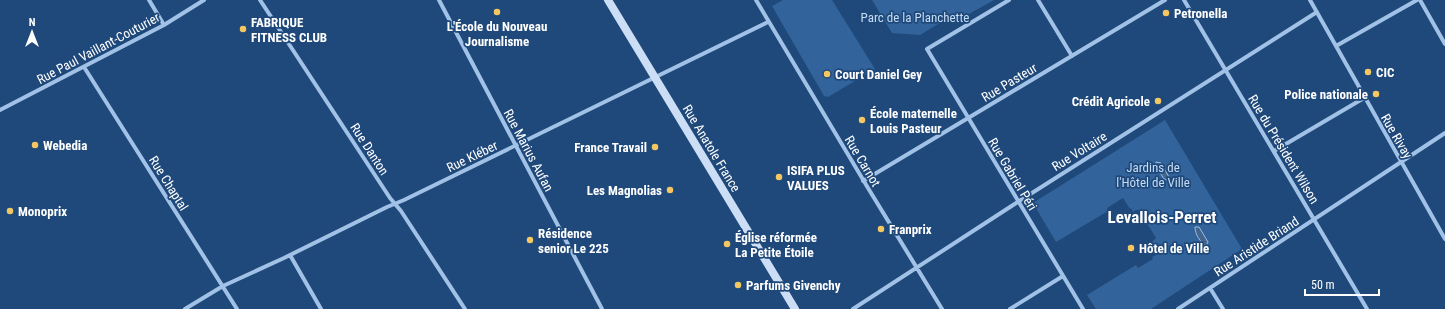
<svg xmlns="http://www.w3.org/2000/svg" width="1445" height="309" viewBox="0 0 1445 309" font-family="'Roboto Condensed',sans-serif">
  <rect width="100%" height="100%" fill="#1f497b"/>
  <!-- green -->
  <path fill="#32639a" d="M783,0H832L875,69L828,97L824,96L772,6Z
    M872,0H994L960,19L956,13L920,35L892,33Z
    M1165,120L1242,249L1151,309H1096L1087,295L1136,265L1138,268L1153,259L1152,257L1158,254L1152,245H1154L1152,242L1156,238L1139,210H1136L1133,212L1131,208L1130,209L1123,198L1107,208L1108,211L1056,242L1033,203Z"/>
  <!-- water -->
  <path fill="#45658a" stroke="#95bde8" d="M1156,162L1161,163L1169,177L1168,180L1164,179L1156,166Z
    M1195,227H1199L1208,242L1206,246C1200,242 1195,234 1195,227Z"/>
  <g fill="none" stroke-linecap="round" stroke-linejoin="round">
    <!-- street -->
    <path stroke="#a1c2e6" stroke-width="4" d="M149,0L164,25
      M260,0L390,198L401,211L465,309
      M439,0L602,309
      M756,0L868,188L942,309
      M1009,0L927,49L1083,309
      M1038,0L1072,56
      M1184,0L1367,309
      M1310,0L1445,239
      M1420,0L1445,44
      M1336,46L1417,0
      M84,67L237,309
      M0,110L164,25L204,0
      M1274,151L1364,98
      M863,181L1165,0
      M290,255L321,309
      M1210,288L1223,309
      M185,309L223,286L284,258L387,207L404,200L768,22
      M853,309L1010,207L1317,12
      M1010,309L1063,276
      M1178,309L1445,133"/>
    <!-- secondary -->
    <path stroke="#cbdef5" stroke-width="8" d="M608,0L795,309"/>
  </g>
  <!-- markers -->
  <g fill="#f4c761" stroke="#1f497b" stroke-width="1.5">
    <circle cx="497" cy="12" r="4"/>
    <circle cx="1166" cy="13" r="4"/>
    <circle cx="243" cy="29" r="4"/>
    <circle cx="1368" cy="72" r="4"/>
    <circle cx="827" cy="74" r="4"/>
    <circle cx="1376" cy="94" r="4"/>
    <circle cx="1158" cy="101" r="4"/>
    <circle cx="862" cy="120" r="4"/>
    <circle cx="35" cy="145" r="4"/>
    <circle cx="655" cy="147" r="4"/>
    <circle cx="779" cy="177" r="4"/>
    <circle cx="670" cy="190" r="4"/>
    <circle cx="10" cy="211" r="4"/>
    <circle cx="881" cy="229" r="4"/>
    <circle cx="530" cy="240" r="4"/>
    <circle cx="727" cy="244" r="4"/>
    <circle cx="1131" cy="248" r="4"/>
    <circle cx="738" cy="285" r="4"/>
  </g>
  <g text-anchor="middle" stroke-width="3.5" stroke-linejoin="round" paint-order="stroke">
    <!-- poi labels -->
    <g font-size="13" font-weight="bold" fill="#fff" stroke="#1f497b" text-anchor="start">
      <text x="1174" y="18">Petronella</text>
      <text x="251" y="27">FABRIQUE<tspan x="251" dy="15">FITNESS CLUB</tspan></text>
      <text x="497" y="31" text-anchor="middle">L'École du Nouveau<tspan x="497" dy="15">Journalisme</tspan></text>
      <text x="1376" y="77">CIC</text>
      <text x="835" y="79">Court Daniel Gey</text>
      <text x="1368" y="99" text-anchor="end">Police nationale</text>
      <text x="1150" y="106" text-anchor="end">Crédit Agricole</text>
      <text x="870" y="118">École maternelle<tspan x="870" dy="15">Louis Pasteur</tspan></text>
      <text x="43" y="150">Webedia</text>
      <text x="647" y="152" text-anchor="end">France Travail</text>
      <text x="787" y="175">ISIFA PLUS<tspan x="787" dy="15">VALUES</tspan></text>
      <text x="662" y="195" text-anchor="end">Les Magnolias</text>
      <text x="18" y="216">Monoprix</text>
      <text x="889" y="234">Franprix</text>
      <text x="538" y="238">Résidence<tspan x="538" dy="15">senior Le 225</tspan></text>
      <text x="735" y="242">Église réformée<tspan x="735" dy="15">La Petite Étoile</tspan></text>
      <text x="1139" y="253">Hôtel de Ville</text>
      <text x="746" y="290">Parfums Givenchy</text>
    </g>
    <!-- park labels -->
    <g font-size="13" fill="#c5dcf5" stroke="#1f497b">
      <text x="915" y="22">Parc de la Planchette</text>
      <text x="1153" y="172">Jardins de<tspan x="1153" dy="15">l'Hôtel de Ville</tspan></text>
    </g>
    <!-- street labels -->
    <g font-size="13" fill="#fff" stroke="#1f497b">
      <text transform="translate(98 48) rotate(-28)" y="5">Rue Paul Vaillant-Couturier</text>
      <text transform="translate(1009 82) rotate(-31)" y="5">Rue Pasteur</text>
      <text transform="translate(1397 136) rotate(60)" y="5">Rue Rivay</text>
      <text transform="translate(712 148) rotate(59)" y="5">Rue Anatole France</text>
      <text transform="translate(370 149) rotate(57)" y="5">Rue Danton</text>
      <text transform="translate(1284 149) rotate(59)" y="5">Rue du Président Wilson</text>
      <text transform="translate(529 150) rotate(62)" y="5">Rue Marius Aufan</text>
      <text transform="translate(1079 151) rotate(-32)" y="5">Rue Voltaire</text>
      <text transform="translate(472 156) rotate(-26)" y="5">Rue Kléber</text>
      <text transform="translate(863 161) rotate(59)" y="5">Rue Carnot</text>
      <text transform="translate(1013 174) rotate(59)" y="5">Rue Gabriel Péri</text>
      <text transform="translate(169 183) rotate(58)" y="5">Rue Chaptal</text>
      <text transform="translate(1256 246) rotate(-33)" y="5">Rue Aristide Briand</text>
    </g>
    <!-- district labels -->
    <g font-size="17" font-weight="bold" fill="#fff" stroke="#1f497b">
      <text x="1162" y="223">Levallois-Perret</text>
    </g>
  </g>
  <!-- north arrow -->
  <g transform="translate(32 32)" stroke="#1f497b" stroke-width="3" paint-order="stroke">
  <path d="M0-3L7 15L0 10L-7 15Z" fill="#ffffff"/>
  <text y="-6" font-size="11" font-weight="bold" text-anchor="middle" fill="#ffffff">N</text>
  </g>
  <!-- scale -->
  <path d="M1305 289v6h74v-6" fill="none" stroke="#ffffff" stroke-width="2"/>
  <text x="1311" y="289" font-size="12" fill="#ffffff" stroke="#1f497b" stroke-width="3" paint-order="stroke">50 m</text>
</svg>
